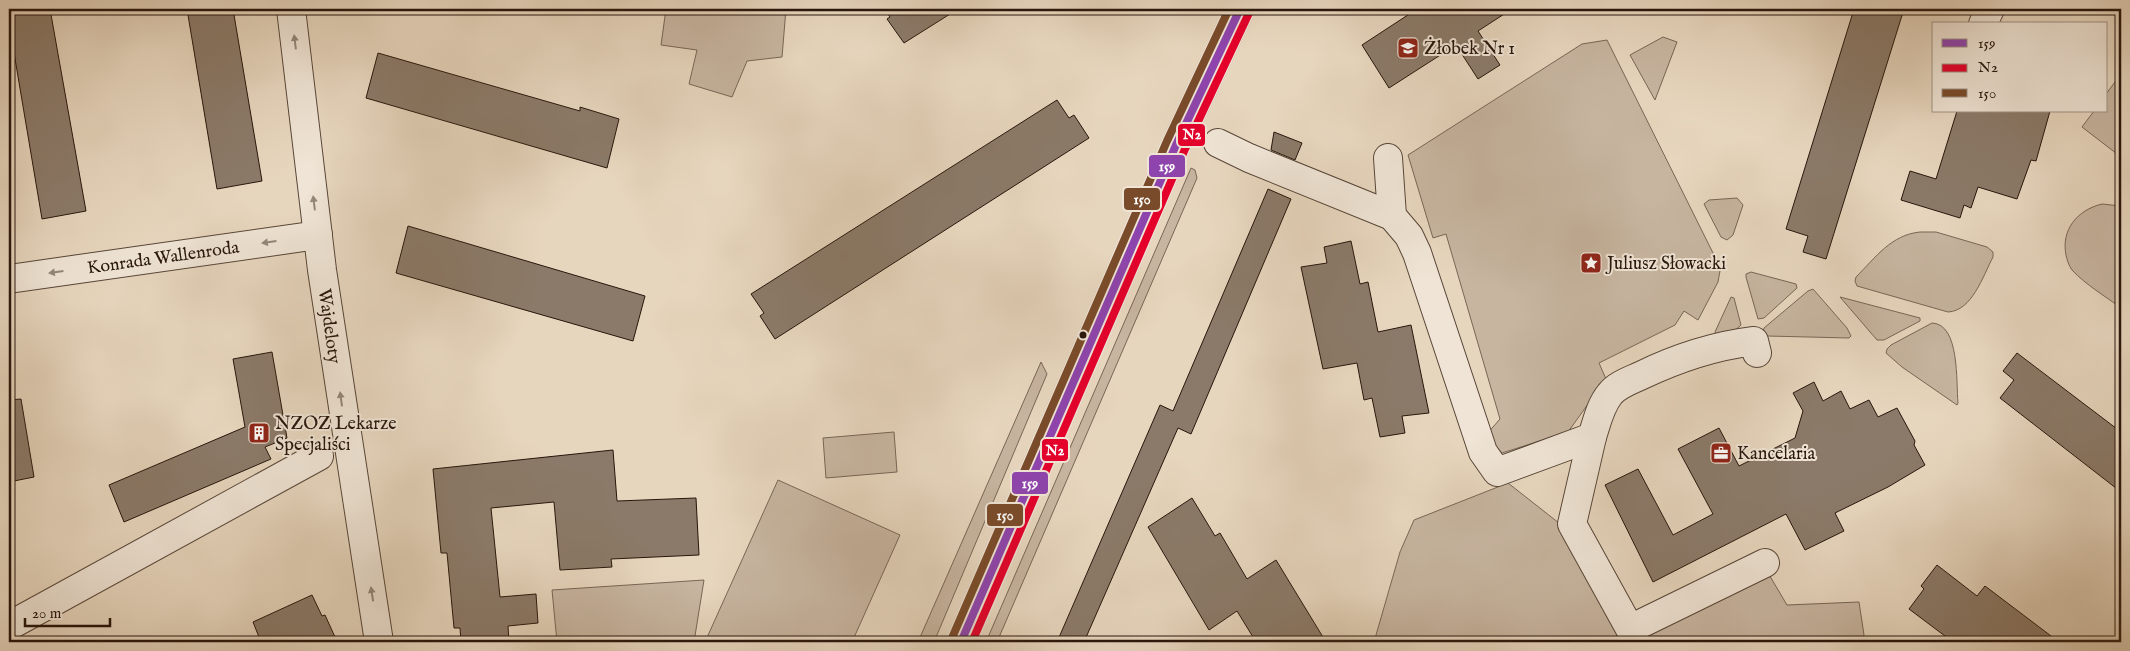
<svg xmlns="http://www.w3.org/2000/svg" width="2130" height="651" viewBox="0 0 2130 651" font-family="'IM FELL English',serif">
  <rect width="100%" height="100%" fill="#e7d6be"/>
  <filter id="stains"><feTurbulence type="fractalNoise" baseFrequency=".004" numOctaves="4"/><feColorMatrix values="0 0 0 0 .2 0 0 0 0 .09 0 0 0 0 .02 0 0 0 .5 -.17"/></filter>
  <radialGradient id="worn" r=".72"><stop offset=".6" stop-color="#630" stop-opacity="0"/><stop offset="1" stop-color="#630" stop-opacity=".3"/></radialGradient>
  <g fill="#c7b5a0" stroke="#786656">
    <path d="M666,9H786L782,57L747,61L732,97L689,84L697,50L661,45Z"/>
    <path d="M1663,37L1677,42L1655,100L1630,55Z"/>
    <path d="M1607,40L1714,255L1720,271L1718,282L1698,320L1684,311L1675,325L1599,363L1606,379L1568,432L1502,453L1486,435L1500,419L1446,234L1433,238L1408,155L1582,44Z"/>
    <path d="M2121,74V157L2082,127L2094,111H2106V94Z"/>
    <path d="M1191,168L1195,170L1197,178L997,642H986Z"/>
    <path d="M1737,198L1743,205L1733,235L1727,240L1721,237L1704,204L1709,200Z"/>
    <path d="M2102,204L2121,206V308C2105,296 2086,285 2072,270C2069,266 2067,260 2066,255C2061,230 2077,210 2102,204Z"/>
    <path d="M1920,232H1936L1987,247L1993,252V257C1983,276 1972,311 1948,312L1857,286L1855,281L1856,277C1876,257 1891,235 1920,232Z"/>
    <path d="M1751,272L1796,284L1797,288L1764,318L1758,319L1746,277V274Z"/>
    <path d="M1813,289L1847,328L1851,336L1849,338L1767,336L1763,334L1764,328L1808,291Z"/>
    <path d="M1731,297L1734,298L1741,325L1732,333L1716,335L1715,332Z"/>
    <path d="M1840,297L1920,318V321L1884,340H1877Z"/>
    <path d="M1932,323C1960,324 1956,382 1958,403L1957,405L1902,367L1886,353L1887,349L1891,345Z"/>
    <path d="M1041,362L1047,374L934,642H918Z"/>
    <path d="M894,432L897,472L826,478L823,438Z"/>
    <path d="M778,480L900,535L852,642H705Z"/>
    <path d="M1508,483L1564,527L1569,540L1623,641L1768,573L1787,605L1859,602L1864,635L1862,642H1374L1400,552L1414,520Z"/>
    <path d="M704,580L694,642H557L552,590Z"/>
  </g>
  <g fill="#8b7a69" stroke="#28160c">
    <path d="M9,9H50L86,211L42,219L9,23Z"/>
    <path d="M187,9H233L262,181L217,189Z"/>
    <path d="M885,9H958L904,43L887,19L890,17Z"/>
    <path d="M1417,9H1512L1478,31L1500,65L1478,79L1456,45L1389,88L1362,45Z"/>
    <path d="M1854,9H1904L1826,259L1803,252L1808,236L1786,229Z"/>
    <path d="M378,53L580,111V107L619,119L607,168L366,98Z"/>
    <path d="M1057,100L1069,118L1074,115L1089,138L775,339L760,316L764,313L751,294Z"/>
    <path d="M1957,111H2050L2036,161L2031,160L2017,199L1978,187L1971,208L1964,205L1960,218L1901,200L1910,171L1936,179Z"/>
    <path d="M1274,132L1302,143L1295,160L1271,150Z"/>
    <path d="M1268,189L1291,199L1191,434L1178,428L1084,642H1057L1160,405L1173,411Z"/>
    <path d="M408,226L645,296L633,341L396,273Z"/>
    <path d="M1351,241L1360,284L1368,282L1378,332L1411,325L1429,413L1402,416L1405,433L1380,437L1372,398L1364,400L1357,363L1323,369L1301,267L1327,263L1324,247Z"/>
    <path d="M272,352L287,438L265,447L271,459L124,522L109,485L245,427L233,359Z"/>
    <path d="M2017,353L2121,432V492L2000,398L2014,380L2003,371Z"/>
    <path d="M1814,382L1823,401L1841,391L1850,409L1869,400L1878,417L1897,408L1915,441L1914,445L1925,465L1888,487L1835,513L1844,531L1805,550L1786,514L1653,582L1605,485L1638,469L1673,535L1713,514L1678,449L1719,428L1739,466L1795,438L1803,411L1793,393Z"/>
    <path d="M21,399L34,477L9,482V400Z"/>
    <path d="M613,450L617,501L696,498L699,555L611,559L612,567L560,570L554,502L491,508L500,597L536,594L538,623L508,626L509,642H461L460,628H454L447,553H441L433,469Z"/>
    <path d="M1192,498L1215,536L1220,533L1247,579L1276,560L1326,642H1256L1237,611L1209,630L1148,527Z"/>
    <path d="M1937,565L1977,596L1985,586L2059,642H1953L1909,609L1924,589L1921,586Z"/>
    <path d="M312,595L322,616L325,615L335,637L323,642H261L253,622Z"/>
  </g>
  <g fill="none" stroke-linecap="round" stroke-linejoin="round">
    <g stroke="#584638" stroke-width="30">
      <g id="minor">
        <path d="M291,9L322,270L379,642"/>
        <path d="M1983,24L1990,9"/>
        <path d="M1218,143L1249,158L1392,216L1409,236L1417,253L1483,452L1497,472L1592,437C1597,422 1600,406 1610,394C1617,385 1629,381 1640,376C1677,358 1713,346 1754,341L1757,353"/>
        <path d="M1388,158L1392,216"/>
        <path d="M9,279L318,235"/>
        <path d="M1592,437L1572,524L1630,629L1765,563"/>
        <path d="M9,626L319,456"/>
        <path d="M961,642L1176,145L1240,9"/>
      </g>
    </g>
    <use href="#minor" stroke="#efe4d5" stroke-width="28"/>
    <g stroke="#efe4d5" stroke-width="11">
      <path id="bus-1" d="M961,642L1176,145L1240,9"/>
    </g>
    <g stroke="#efe4d5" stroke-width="11">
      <path id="bus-2" d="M972,642L1185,149L1249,13"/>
    </g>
    <g stroke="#efe4d5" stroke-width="11">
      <path id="bus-3" d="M952,638L1167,141L1229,9"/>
    </g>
    <use href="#bus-1" stroke="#8e44ad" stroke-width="8"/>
    <use href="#bus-2" stroke="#e4002b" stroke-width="8"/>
    <use href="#bus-3" stroke="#7a4b2a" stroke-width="8"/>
  </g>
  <defs><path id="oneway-solid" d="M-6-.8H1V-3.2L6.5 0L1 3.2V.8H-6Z" transform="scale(1.25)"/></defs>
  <g fill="#95877b">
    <use href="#oneway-solid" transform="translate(295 42) rotate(-97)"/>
    <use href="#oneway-solid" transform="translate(314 203) rotate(-97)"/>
    <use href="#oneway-solid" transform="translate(269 242) rotate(172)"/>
    <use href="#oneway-solid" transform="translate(56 272) rotate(172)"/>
    <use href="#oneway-solid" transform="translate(341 399) rotate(-98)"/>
    <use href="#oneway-solid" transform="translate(372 594) rotate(-99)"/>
  </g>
  <defs>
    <g id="school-square" transform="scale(1.125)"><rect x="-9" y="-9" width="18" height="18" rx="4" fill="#8f2418" stroke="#efe4d5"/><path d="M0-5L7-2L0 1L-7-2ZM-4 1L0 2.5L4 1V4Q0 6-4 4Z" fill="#fff"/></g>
    <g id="sight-square" transform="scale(1.125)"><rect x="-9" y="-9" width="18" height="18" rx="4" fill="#8f2418" stroke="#efe4d5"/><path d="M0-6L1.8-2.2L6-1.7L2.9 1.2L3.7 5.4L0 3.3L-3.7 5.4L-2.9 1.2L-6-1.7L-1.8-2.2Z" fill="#fff"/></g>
    <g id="building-square" transform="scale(1.125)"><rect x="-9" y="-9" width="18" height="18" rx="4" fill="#8f2418" stroke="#efe4d5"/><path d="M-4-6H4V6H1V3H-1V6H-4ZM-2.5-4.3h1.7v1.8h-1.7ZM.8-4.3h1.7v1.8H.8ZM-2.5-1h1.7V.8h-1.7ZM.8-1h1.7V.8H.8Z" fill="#fff"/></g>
    <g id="office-square" transform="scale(1.125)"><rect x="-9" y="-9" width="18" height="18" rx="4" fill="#8f2418" stroke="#efe4d5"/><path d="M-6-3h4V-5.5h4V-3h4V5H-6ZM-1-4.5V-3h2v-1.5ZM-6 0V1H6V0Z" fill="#fff"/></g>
  </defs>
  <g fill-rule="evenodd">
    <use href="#school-square" x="1408" y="48"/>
    <use href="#sight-square" x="1591" y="263"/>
    <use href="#building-square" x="259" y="433"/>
    <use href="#office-square" x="1721" y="453"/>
  </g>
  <circle fill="#28160c" stroke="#efe4d5" stroke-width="2" cx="1083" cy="335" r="4.5"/>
  <g text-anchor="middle" stroke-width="4" stroke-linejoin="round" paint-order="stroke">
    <g font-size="18" fill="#28160c" stroke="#efe4d5" text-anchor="start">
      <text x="1424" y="54">Żłobek Nr 1</text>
      <text x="1607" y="269">Juliusz Słowacki</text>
      <text x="275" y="429">NZOZ Lekarze<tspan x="275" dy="21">Specjaliści</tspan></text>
      <text x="1737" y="459">Kancelaria</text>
    </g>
    <g font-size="18" fill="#28160c" stroke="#efe4d5">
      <text transform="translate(163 257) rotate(-8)" y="6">Konrada Wallenroda</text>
      <text transform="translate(330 326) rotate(82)" y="6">Wajdeloty</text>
    </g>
  </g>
  <g stroke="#efe4d5" stroke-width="2">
    <rect x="1177" y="123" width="29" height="24" rx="5" fill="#e4002b"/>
    <rect x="1148" y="154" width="38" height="24" rx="5" fill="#8e44ad"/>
    <rect x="1123" y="187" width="38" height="24" rx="5" fill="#7a4b2a"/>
    <rect x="1041" y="438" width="28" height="24" rx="5" fill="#e4002b"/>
    <rect x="1011" y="471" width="38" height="24" rx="5" fill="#8e44ad"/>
    <rect x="986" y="503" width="38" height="24" rx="5" fill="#7a4b2a"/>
  </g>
  <g font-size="14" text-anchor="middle" font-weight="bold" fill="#fff">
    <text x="1192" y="139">N2</text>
    <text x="1167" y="171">159</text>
    <text x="1142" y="204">150</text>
    <text x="1055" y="455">N2</text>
    <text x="1030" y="488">159</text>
    <text x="1005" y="520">150</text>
  </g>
  <rect width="2130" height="651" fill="none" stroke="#e7d6be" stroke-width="30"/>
  <rect x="10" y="10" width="2110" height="631" fill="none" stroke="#28160c" stroke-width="2.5"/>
  <rect x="15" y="15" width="2100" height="621" fill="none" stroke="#28160c"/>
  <rect x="1932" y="22" width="175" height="90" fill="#efe4d5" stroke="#9f9285"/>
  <rect x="1942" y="39" width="25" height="8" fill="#8e44ad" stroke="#9f9285"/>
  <text x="1978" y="48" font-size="15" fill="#28160c">159</text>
  <rect x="1942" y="64" width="25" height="8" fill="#e4002b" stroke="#9f9285"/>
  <text x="1978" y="72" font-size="15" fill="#28160c">N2</text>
  <rect x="1942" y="89" width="25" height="8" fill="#7a4b2a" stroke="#9f9285"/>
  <text x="1978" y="98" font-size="15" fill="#28160c">150</text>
  <path d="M25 618v8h85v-8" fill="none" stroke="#28160c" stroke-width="2.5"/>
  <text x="32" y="618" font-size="15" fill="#28160c" stroke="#efe4d5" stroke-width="4" paint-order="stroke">20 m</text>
  <rect width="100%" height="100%" filter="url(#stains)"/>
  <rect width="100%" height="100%" fill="url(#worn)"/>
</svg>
